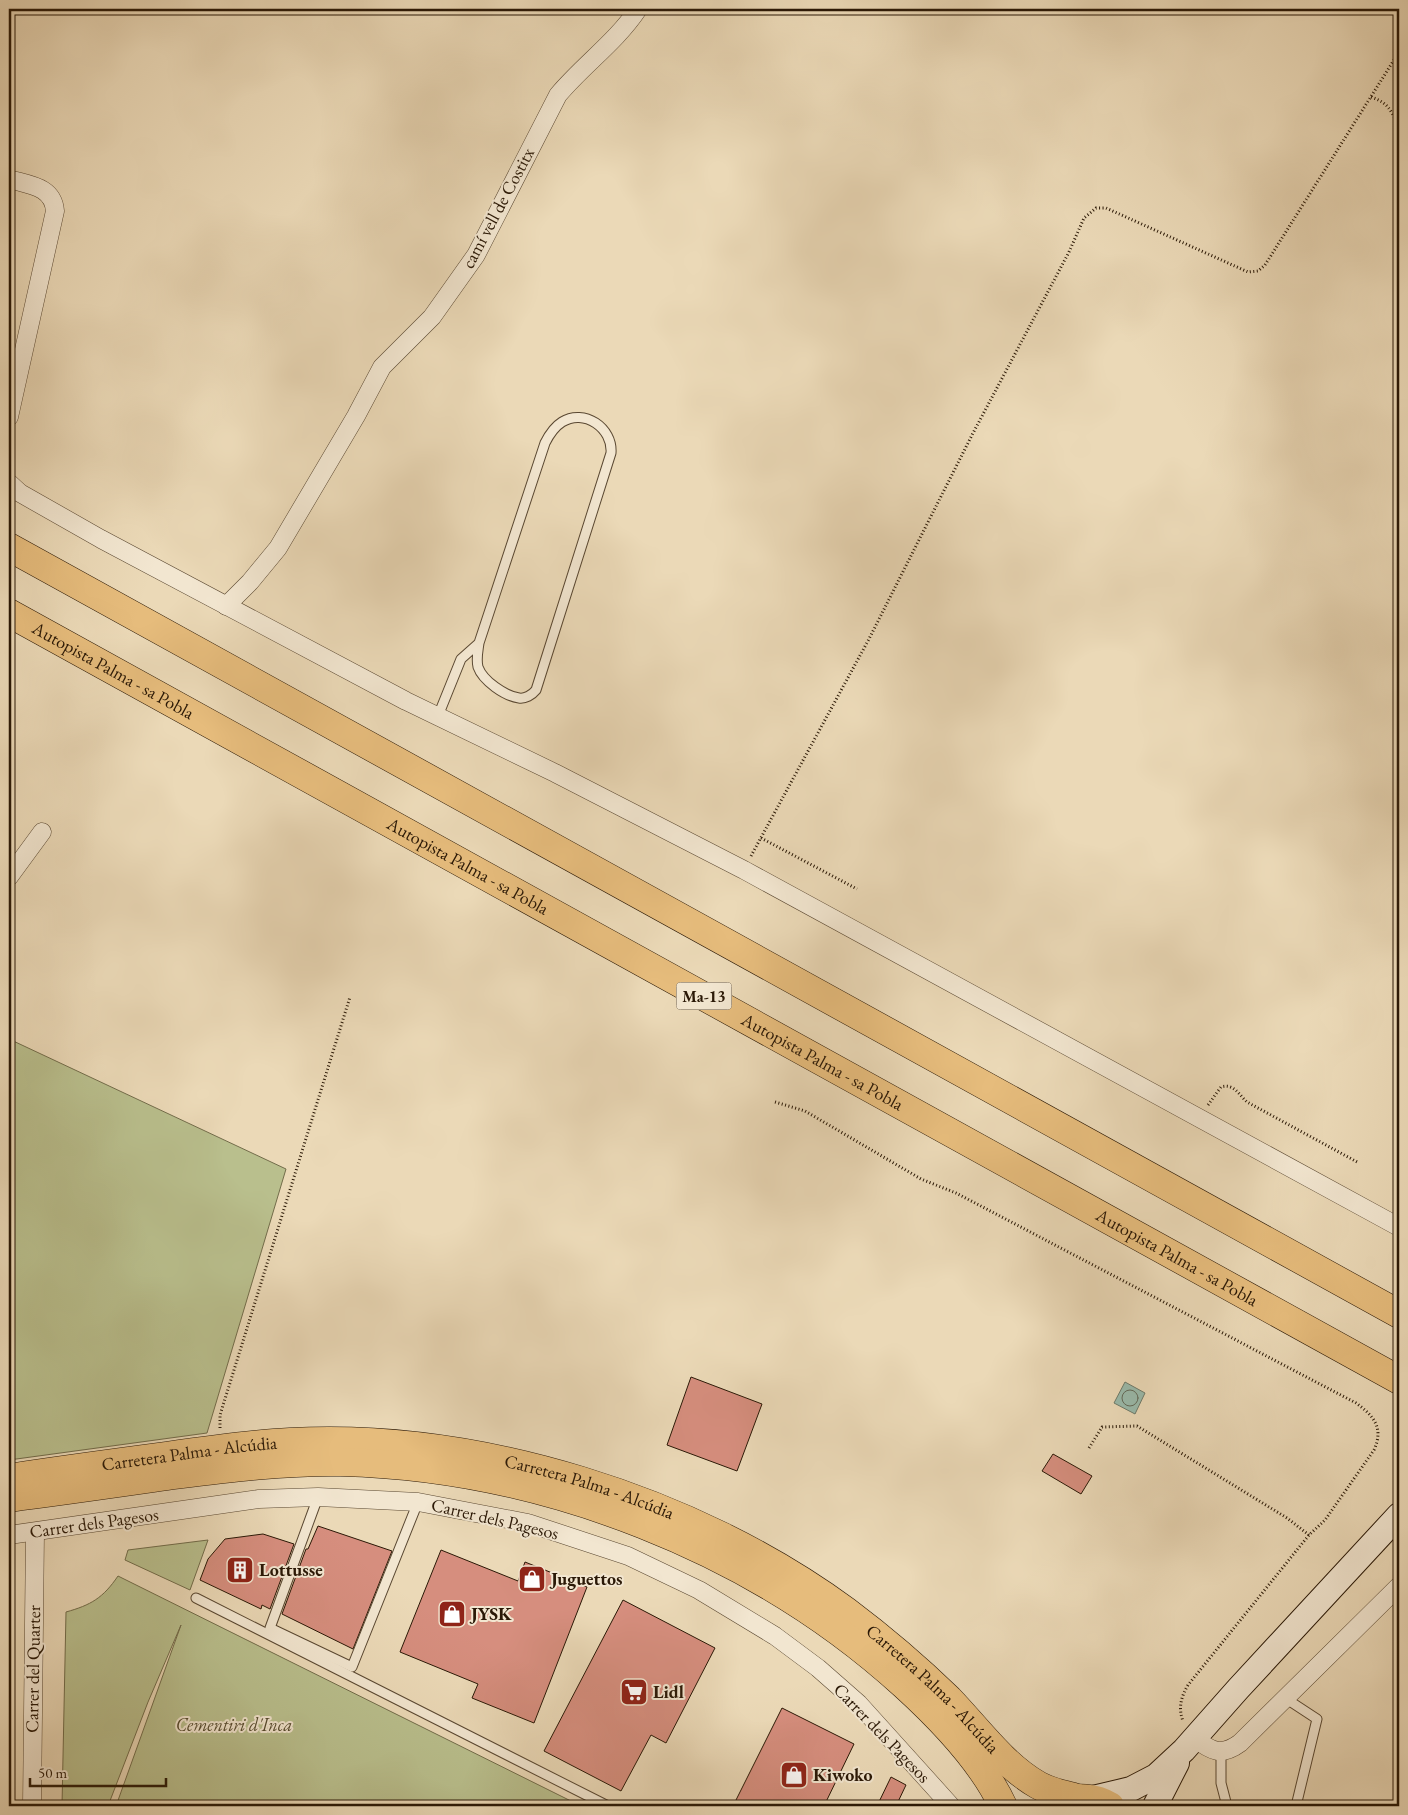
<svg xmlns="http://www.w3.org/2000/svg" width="1408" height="1815" viewBox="0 0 1408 1815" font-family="'EB Garamond',serif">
  <rect width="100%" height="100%" fill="#ebd9b7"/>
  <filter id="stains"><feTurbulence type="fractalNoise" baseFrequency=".004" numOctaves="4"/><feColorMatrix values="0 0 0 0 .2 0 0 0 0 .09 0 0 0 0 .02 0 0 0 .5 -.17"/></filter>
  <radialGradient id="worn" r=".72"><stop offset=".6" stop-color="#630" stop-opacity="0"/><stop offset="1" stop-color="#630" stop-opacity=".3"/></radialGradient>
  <g fill="#b9bf8d" stroke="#726c4a">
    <path d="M9,1039L286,1169L207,1433L9,1460Z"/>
    <path d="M208,1540L190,1590L125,1560L128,1550Z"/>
    <path d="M118,1576L581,1806H116L181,1625L148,1702L108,1806H62L66,1612C91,1605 103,1598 118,1576Z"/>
  </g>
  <path fill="#99baab" stroke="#6d7969" d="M1125,1382L1145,1393L1135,1414L1114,1403Z"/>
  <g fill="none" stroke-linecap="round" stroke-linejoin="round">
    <circle stroke="#626958" stroke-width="1" cx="1130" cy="1398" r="8"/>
  </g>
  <g fill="#d68e7e" stroke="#2a1806">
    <path d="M691,1377L762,1404L737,1471L667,1445Z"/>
    <path d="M1053,1454L1092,1476L1081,1494L1042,1471Z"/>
    <path d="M318,1526L392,1551L353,1649L282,1614L306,1549H308Z"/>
    <path d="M263,1534L294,1544L270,1609L262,1605L261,1609L200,1580L208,1559L225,1539Z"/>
    <path d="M441,1550L518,1581L525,1562L587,1587L534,1723L472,1698L478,1684L400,1652Z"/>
    <path d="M623,1600L715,1648L666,1743L651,1735L621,1791L544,1751Z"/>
    <path d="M782,1708L854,1744L824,1806H733Z"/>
    <path d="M891,1777L906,1785L896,1806H877Z"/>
  </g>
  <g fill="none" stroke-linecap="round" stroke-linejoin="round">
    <g stroke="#5a4832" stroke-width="11">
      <g id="lane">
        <path d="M438,716L461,659L479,643L545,443C549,435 554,427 562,422C584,408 613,428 611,453L536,690C532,695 525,699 519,698C505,696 483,681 478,667C476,659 478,651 479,643"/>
        <path d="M318,1497L270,1628L352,1667L418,1502"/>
        <path d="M196,1598L608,1806"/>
        <path d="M1285,1698L1317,1719L1296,1806"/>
        <path d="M1221,1751V1783L1227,1806"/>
      </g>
    </g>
    <g stroke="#5a4832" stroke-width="19">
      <g id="street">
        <path d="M9,179C29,185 53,186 55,211L9,417"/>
        <path d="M9,483L20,493L101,539L406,701L555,773L744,870L1399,1227"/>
        <path d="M226,606L250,582L278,548L356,416L382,367L432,317L476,255L558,95C583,65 616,42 638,9"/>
        <path d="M9,877L42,832"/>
        <path d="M9,1535L259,1499L318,1497L418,1502L528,1523L628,1556L699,1590L775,1636L818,1668L859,1704L951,1806"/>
        <path d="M1194,1738C1211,1751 1221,1757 1240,1743L1399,1586"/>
        <path d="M32,1806L35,1532"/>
      </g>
    </g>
    <g stroke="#2a1806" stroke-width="26">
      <g id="secondary">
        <path d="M1089,1799L1131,1789L1156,1776L1184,1750L1238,1689L1399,1515"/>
        <path d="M1155,1806L1177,1763"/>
      </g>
    </g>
    <g stroke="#2a1806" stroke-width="29">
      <g id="highway">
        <path d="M9,547L1399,1314"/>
        <path id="s1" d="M9,613L1399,1380"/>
        <path id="s2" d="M9,1478C61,1470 114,1463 167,1456C208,1450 249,1444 290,1442C478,1432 694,1499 846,1611C882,1638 916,1667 949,1699C977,1728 1003,1765 1038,1785C1050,1792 1064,1794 1077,1798"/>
        <path d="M9,1498C64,1491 119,1483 175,1475C230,1468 285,1461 341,1462C544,1467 755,1549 905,1686C940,1718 983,1763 1003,1806"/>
        <path d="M1059,1802C1075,1796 1096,1797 1110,1806"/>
      </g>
    </g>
    <g stroke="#2a1806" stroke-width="3" stroke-dasharray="1 2.5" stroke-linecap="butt">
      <path d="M1371,97C1389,103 1390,110 1399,126"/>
      <path d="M761,838L857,889"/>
      <path d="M751,856L869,639L972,435L1069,252L1084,218L1096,208H1106L1248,272L1258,271L1265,265L1399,52"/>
      <path d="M775,1102L805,1111L921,1179L956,1193L1356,1403C1374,1416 1384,1428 1374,1450L1325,1520L1309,1535L1188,1685C1181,1697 1178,1708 1183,1721"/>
      <path d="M1208,1105L1221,1087C1234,1083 1239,1095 1247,1102L1359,1163"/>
      <path d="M220,1428V1415L350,997"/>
      <path d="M1089,1448L1102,1427L1137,1426L1287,1518L1309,1535"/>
    </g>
    <use href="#lane" stroke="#f2e6d0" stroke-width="9"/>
    <use href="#street" stroke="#f2e6d0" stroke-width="18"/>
    <use href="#secondary" stroke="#f2e6d0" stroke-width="24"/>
    <use href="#highway" stroke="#e6bc7c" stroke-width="28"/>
  </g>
  <defs>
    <g id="building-square" transform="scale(1.4375)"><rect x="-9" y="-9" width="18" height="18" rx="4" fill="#8f2418" stroke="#f2e6d0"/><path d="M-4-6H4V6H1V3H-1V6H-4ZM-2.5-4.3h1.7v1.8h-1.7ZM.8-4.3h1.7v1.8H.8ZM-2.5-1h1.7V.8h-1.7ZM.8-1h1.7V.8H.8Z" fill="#fff"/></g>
    <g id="shop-square" transform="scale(1.4375)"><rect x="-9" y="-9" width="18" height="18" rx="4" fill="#8f2418" stroke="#f2e6d0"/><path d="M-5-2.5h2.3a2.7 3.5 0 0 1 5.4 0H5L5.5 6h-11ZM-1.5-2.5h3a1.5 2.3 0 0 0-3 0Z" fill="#fff"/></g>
    <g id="supermarket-square" transform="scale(1.4375)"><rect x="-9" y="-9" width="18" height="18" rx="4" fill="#8f2418" stroke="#f2e6d0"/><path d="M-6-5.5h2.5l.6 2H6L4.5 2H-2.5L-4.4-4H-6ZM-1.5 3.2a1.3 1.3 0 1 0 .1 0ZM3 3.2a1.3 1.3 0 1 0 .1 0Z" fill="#fff"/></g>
  </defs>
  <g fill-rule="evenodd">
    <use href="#building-square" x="240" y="1570"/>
    <use href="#shop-square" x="532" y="1579"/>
    <use href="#shop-square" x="452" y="1614"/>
    <use href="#supermarket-square" x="634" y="1692"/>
    <use href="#shop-square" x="794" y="1775"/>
  </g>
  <g text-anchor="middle" stroke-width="4" stroke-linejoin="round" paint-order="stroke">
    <rect fill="#f2e6d0" stroke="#665643" stroke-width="1" x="676.5" y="982.5" width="55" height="27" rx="4"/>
    <g font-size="16" font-weight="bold" fill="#2a1806">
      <text x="704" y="1002">Ma-13</text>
    </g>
    <g font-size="18" fill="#2a1806" stroke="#f2e6d0">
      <text transform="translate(498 208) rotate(-62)" y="6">camí vell de Costitx</text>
      <text dy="6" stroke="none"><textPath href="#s1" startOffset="119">Autopista Palma - sa Pobla</textPath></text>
      <text dy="6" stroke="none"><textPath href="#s1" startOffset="524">Autopista Palma - sa Pobla</textPath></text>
      <text dy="6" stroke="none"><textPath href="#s1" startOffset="929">Autopista Palma - sa Pobla</textPath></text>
      <text dy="6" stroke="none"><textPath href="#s1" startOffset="1334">Autopista Palma - sa Pobla</textPath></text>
      <text dy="6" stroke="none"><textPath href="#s2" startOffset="182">Carretera Palma - Alcúdia</textPath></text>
      <text dy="6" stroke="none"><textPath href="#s2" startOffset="588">Carretera Palma - Alcúdia</textPath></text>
      <text transform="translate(495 1519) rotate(13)" y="6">Carrer dels Pagesos</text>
      <text transform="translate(94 1523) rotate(-8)" y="6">Carrer dels Pagesos</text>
      <text transform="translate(33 1669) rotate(-89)" y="6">Carrer del Quarter</text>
      <text dy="6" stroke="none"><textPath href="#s2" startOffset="992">Carretera Palma - Alcúdia</textPath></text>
      <text transform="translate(882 1733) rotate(46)" y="6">Carrer dels Pagesos</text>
    </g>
    <g font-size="18" font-weight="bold" fill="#2a1806" stroke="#f2e6d0" text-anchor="start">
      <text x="259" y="1576">Lottusse</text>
      <text x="551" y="1585">Juguettos</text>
      <text x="471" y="1620">JYSK</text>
      <text x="653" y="1698">Lidl</text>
      <text x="813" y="1781">Kiwoko</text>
    </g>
    <g font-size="18" font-style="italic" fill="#554a2e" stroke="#f2e6d0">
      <text x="234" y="1731">Cementiri d'Inca</text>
    </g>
  </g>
  <rect width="1408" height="1815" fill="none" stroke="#ebd9b7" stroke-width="30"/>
  <rect x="10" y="10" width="1388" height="1795" fill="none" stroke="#2a1806" stroke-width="2.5"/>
  <rect x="15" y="15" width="1378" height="1785" fill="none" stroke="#2a1806"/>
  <path d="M30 1778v8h136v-8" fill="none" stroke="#2a1806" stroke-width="2.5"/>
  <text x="38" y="1778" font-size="15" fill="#2a1806" stroke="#f2e6d0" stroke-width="4" paint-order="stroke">50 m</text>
  <rect width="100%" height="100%" filter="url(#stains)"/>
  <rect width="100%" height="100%" fill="url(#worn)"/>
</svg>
